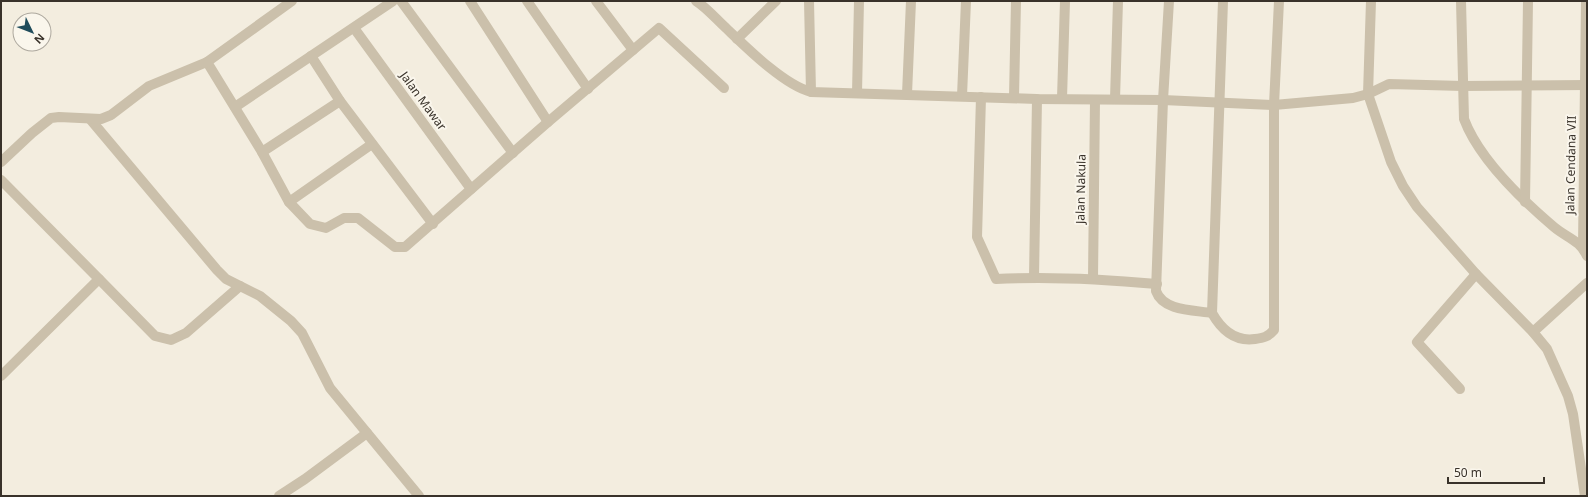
<svg xmlns="http://www.w3.org/2000/svg" width="1588" height="497" viewBox="0 0 1588 497" font-family="'Noto Sans',sans-serif">
  <rect width="100%" height="100%" fill="#f3eddf"/>
  <g fill="none" stroke-linecap="round" stroke-linejoin="round">
    <g stroke="#cbc0ab" stroke-width="10">
      <path d="M401,1L513,153"/>
      <path d="M470,1L548,122"/>
      <path d="M527,1L588,89"/>
      <path d="M596,1L633,50"/>
      <path d="M696,1C707,8 716,19 726,28C747,48 784,85 811,92L1037,99L1163,100L1274,105L1353,98L1368,94L1389,84L1463,86L1587,85"/>
      <path d="M809,1L811,92"/>
      <path d="M1169,1L1163,100L1156,291C1163,311 1193,310 1212,313"/>
      <path d="M1223,1L1212,313C1221,329 1234,342 1255,339C1263,338 1268,337 1274,330V105L1279,1"/>
      <path d="M1371,1L1368,94L1391,162L1403,186L1417,207L1476,274L1533,332L1547,349L1568,396L1573,414L1585,496"/>
      <path d="M1461,1L1464,119C1479,159 1521,199 1554,227C1567,238 1580,240 1587,256"/>
      <path d="M354,28L471,189"/>
      <path d="M737,39L776,1"/>
      <path d="M311,56L340,101L433,224"/>
      <path d="M207,62L262,152L289,202"/>
      <path d="M857,93L859,1"/>
      <path d="M907,94L911,1"/>
      <path d="M962,96L966,1"/>
      <path d="M981,97L977,237L996,279C1050,276 1103,279 1157,284"/>
      <path d="M1014,97L1016,1"/>
      <path d="M1062,98L1065,1"/>
      <path d="M1115,99L1118,1"/>
      <path d="M235,107L393,1"/>
      <path d="M90,119L217,270L226,279L260,296L291,321L302,333L330,388L367,433"/>
      <path d="M372,144L289,202L310,224L326,228L344,218H358L395,247H405L548,122L659,28L724,88"/>
      <path d="M262,152L340,101"/>
      <path d="M1,162L32,133L51,118L59,117L101,119L111,115L149,86L207,62L292,1"/>
      <path d="M1,180L99,279L1,376"/>
      <path d="M1525,202L1528,1"/>
      <path d="M1583,246L1586,1"/>
      <path d="M1034,277L1037,99"/>
      <path d="M1093,278L1095,100"/>
      <path d="M99,279L155,336L171,340L186,333L240,286"/>
      <path d="M1533,332L1587,283"/>
      <path d="M1460,389L1417,342L1476,274"/>
      <path d="M279,496L305,479L367,433L419,496"/>
    </g>
  </g>
  <g text-anchor="middle" stroke-width="4" stroke-linejoin="round" paint-order="stroke">
    <g font-size="12" fill="#39322a" stroke="#faf6ec">
      <text transform="translate(423 101) rotate(54)" y="4">Jalan Mawar</text>
      <text transform="translate(1571 165) rotate(-89)" y="4">Jalan Cendana VII</text>
      <text transform="translate(1081 189) rotate(-89)" y="4">Jalan Nakula</text>
    </g>
  </g>
  <rect width="1588" height="497" fill="none" stroke="#39322a" stroke-width="4"/>
  <g transform="translate(32 32) rotate(133)"><circle r="19" fill="#faf6ec" stroke="#ada89e"/>
  <path d="M0-3L7 15L0 10L-7 15Z" fill="#204c5b"/>
  <text y="-6" font-size="11" font-weight="bold" text-anchor="middle" fill="#39322a">N</text>
  </g>
  <path d="M1448 477v6h96v-6" fill="none" stroke="#39322a" stroke-width="2"/>
  <text x="1454" y="477" font-size="12" fill="#39322a" stroke="#faf6ec" stroke-width="3" paint-order="stroke">50 m</text>
</svg>
